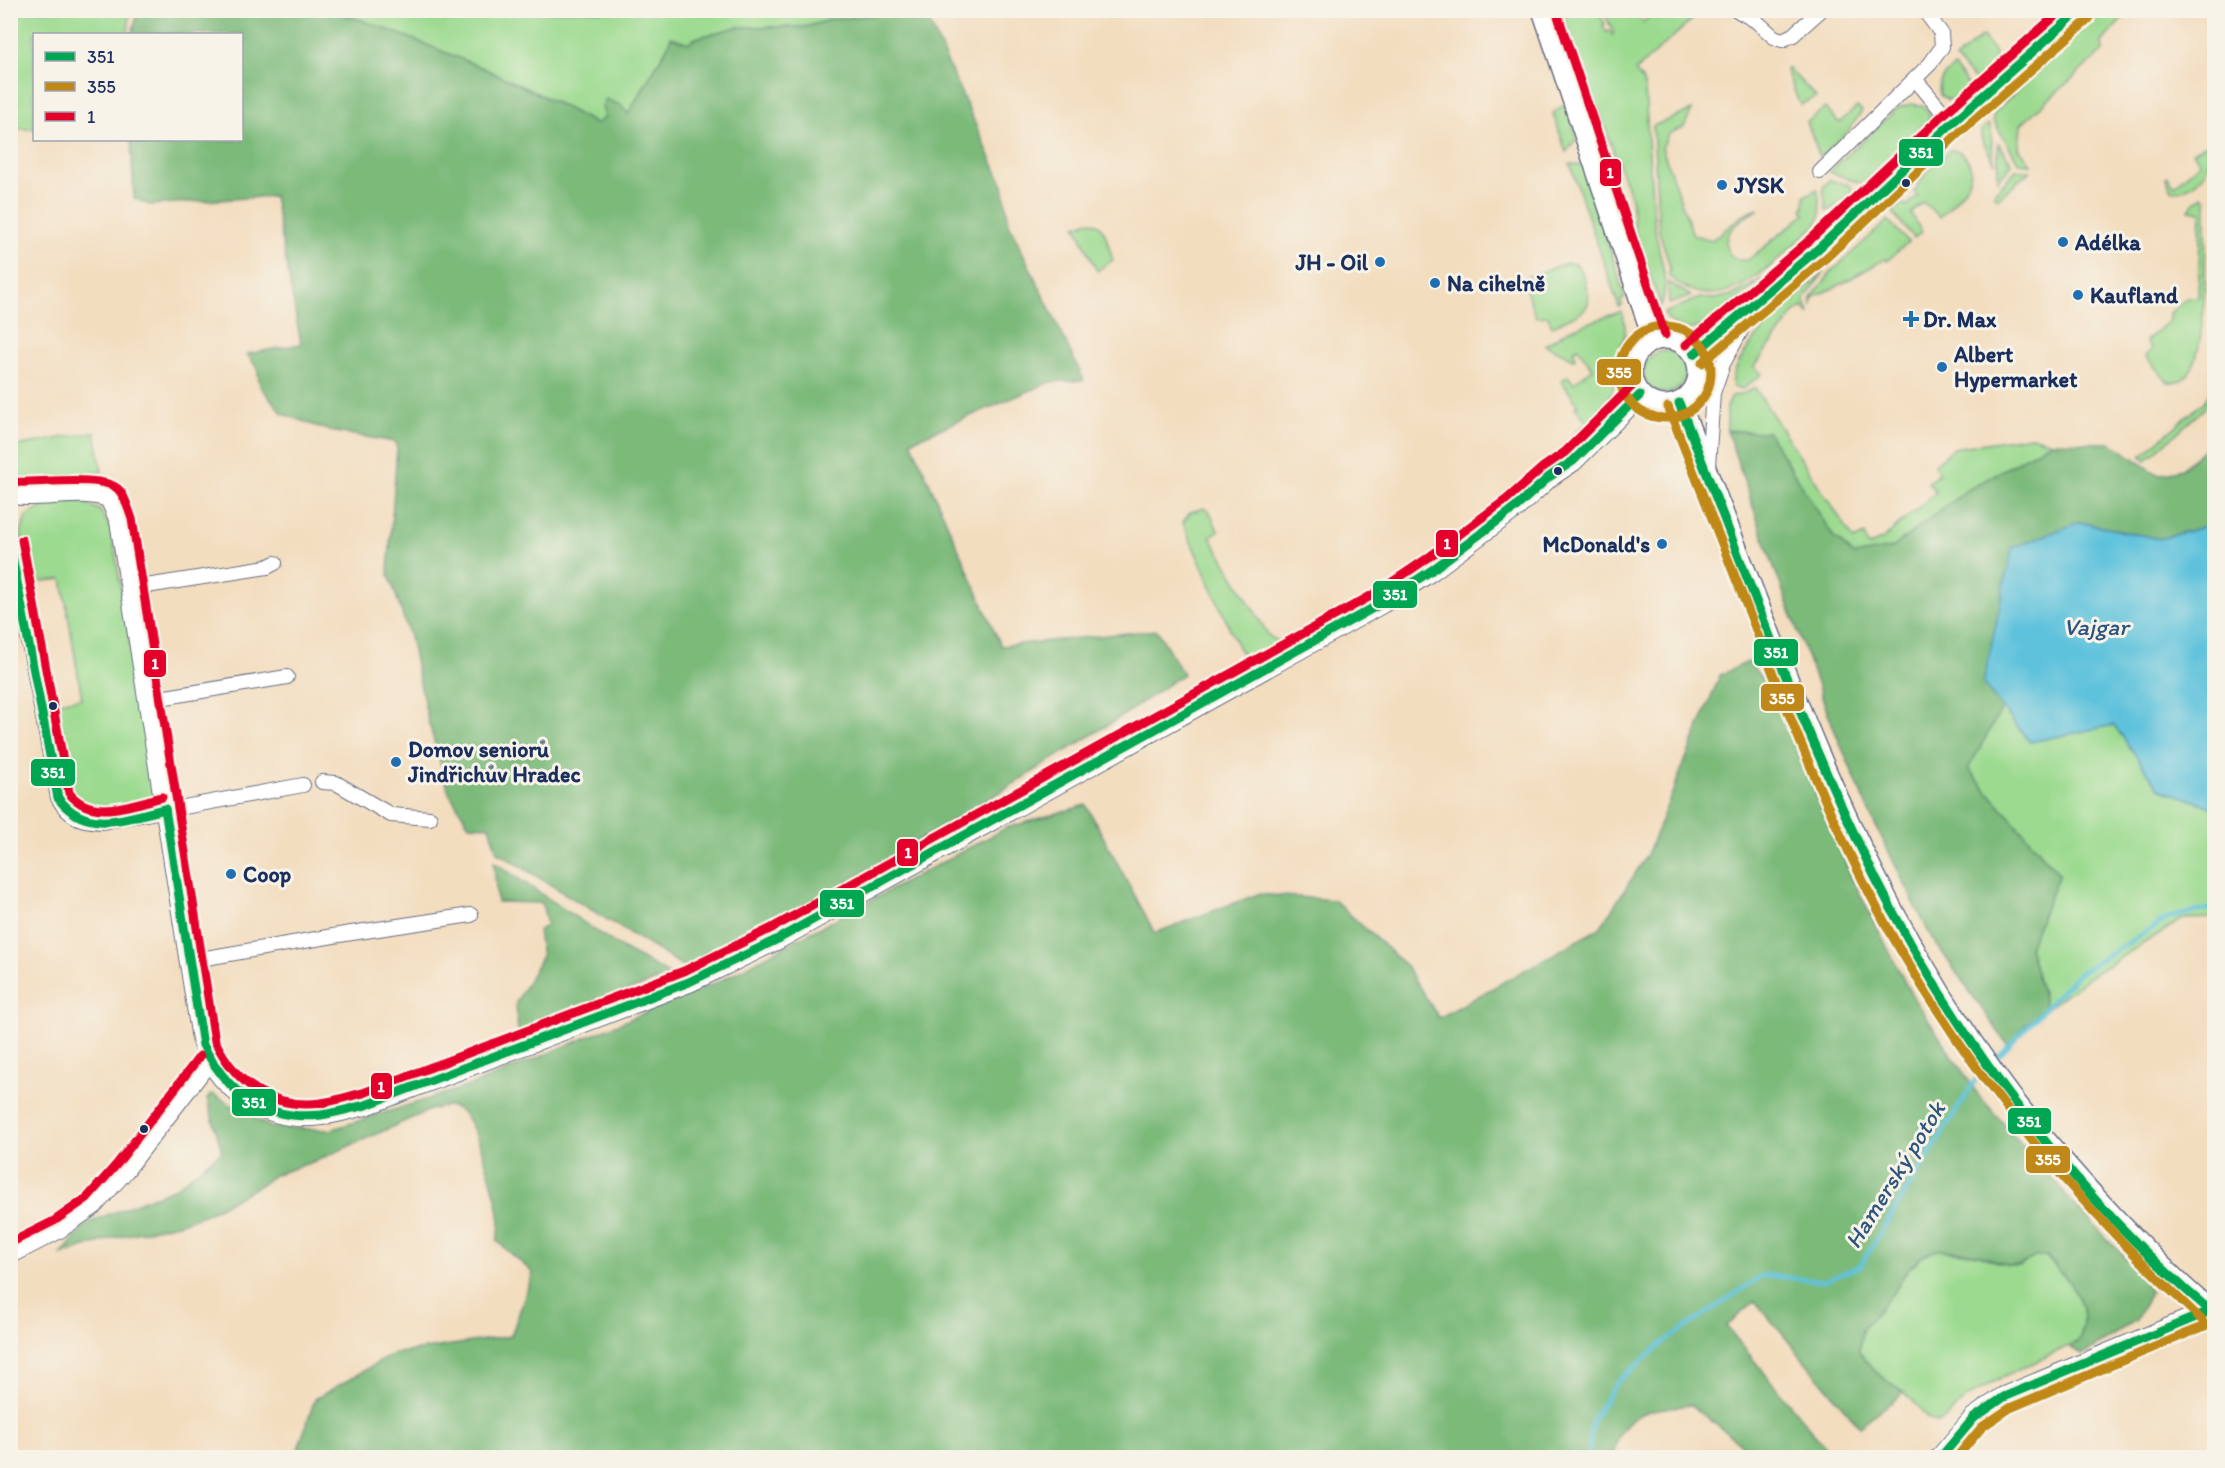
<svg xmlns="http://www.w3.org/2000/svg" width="2225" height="1468" viewBox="0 0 2225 1468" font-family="Itim,sans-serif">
  <rect width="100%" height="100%" fill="#f7f3e8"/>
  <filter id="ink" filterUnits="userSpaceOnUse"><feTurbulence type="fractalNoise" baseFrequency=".0167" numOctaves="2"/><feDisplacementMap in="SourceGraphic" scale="12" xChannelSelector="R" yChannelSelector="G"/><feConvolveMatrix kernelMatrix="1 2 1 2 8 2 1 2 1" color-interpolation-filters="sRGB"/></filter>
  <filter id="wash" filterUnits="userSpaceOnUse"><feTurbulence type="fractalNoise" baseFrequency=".008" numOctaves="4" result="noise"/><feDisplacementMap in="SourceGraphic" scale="24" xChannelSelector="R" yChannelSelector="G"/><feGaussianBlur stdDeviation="1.35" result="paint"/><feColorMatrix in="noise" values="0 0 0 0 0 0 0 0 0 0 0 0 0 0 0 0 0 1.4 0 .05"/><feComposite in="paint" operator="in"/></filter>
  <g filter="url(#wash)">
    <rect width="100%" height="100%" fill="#f3ddbf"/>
    <g fill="#9bda8f" stroke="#5b8476" stroke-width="1.5">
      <path d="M11,10L130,11L128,34H34V129H11Z"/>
      <path d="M335,11H897L867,16L833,19L805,27H737L696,38L688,43L671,37L667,48L627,115L622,106L596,124C513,78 425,43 335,11Z"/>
      <path d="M1561,11H1600L1599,13L1605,24L1603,25L1606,32L1610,31L1612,35L1614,33L1604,13L1607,11H1633L1643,22L1657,11H1693V19L1635,71L1643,81L1645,89C1648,135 1650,182 1655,228C1658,253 1671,281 1661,306L1635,234L1631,197Z"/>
      <path d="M2106,11L2124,12L2126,15L2102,42L2103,51L2021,124L2019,148L2031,164L2019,163L1993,120L1994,113L2082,29Z"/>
      <path d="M1982,36L1994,51L1997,62L1976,81L1955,59Z"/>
      <path d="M1954,67L1970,87L1962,97L1948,100L1940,95C1937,80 1943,75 1954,67Z"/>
      <path d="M1788,68L1816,97L1800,105L1786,70Z"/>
      <path d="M1565,104L1577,138L1566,152L1553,113Z"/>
      <path d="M1911,104L1923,106L1930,114L1929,119L1863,182L1860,183L1829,172L1898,108Z"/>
      <path d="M1857,107L1862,111L1847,133L1820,157L1807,122L1825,108L1839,123Z"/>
      <path d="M1692,110L1684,127L1668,134L1662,148L1693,235L1712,240L1742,216L1757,208L1758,210C1743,217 1716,235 1730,254C1735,260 1740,261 1748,260L1805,214L1802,209L1804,207L1805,196L1817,189L1818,191L1821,214L1816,225C1777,259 1722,326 1669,276L1670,267L1659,230L1653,126Z"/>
      <path d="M1987,125H1990L1994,163L1981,137V130Z"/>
      <path d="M1998,143L2012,164L1998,180Z"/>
      <path d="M2207,144C2208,151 2209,158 2208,164C2206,177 2186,194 2172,190L2165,178L2167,176L2172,183L2175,185L2200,163L2193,152Z"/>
      <path d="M1951,150C1959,150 1963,153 1967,159C1981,179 1952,204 1940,217L1923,202L1911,214L1922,232L1914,238L1893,213L1903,203L1906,206L1918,196L1914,192L1928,170Z"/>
      <path d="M1570,164L1585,165L1625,298L1621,300L1622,305L1619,307Z"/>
      <path d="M2016,170L2030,171L1998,198L1993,194Z"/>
      <path d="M1829,180L1850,185L1853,192L1828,211L1826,210L1823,188Z"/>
      <path d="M2202,196L2206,201C2205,237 2208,343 2191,370C2186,379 2178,383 2168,382L2145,356L2152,349L2146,341L2170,320V313L2187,298L2198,297L2201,212L2189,210L2193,203Z"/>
      <path d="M1888,220L1908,242L1887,261L1885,259L1836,287L1815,296L1812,300V307L1811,298L1834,269Z"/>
      <path d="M1089,221C1108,224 1107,246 1113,260L1097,271L1076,226Z"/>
      <path d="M1566,263L1576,264C1582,269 1584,277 1586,286C1597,316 1572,313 1552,327L1548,316L1536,317L1522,279Z"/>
      <path d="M1824,272L1806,297L1805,301L1810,315L1803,307L1795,312L1754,367L1762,374L1743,389L1733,387C1727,354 1801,293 1824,272Z"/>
      <path d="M1763,279L1707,324C1690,333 1674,331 1664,313L1700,298L1714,299L1733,295Z"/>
      <path d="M1668,282L1691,296L1669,304Z"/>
      <path d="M1622,311C1628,333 1624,336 1618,356C1616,363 1617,371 1616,379C1611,400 1593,422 1577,436L1574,437L1577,430L1587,423L1575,407L1578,405L1561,380L1568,376L1573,383L1593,369L1578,348L1573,351L1576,357L1574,359L1545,345L1569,330Z"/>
      <circle cx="1665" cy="372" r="21"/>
      <path d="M2214,380V400L2146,460L2141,456L2204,402L2209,394Z"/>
      <path d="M1755,388L1854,540L1864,535L1868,546L1883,539L1936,492L1928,483L1939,473L1934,465L1954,448L2031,436L2052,442L1966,491L1892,548L1854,556L1833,536L1768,433L1727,430V407L1732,396L1742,394Z"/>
      <path d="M95,432L102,472L32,485L11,482V447Z"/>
      <path d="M79,501L100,510L112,532L154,794L152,800L148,802L90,808L73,804L65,793L52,703L82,698L62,579L30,583L21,534L26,516L44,506Z"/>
      <path d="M1204,508L1210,512L1218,531L1210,537L1269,636L1279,642V644L1256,656L1243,654L1238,647L1184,526L1183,522L1191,512Z"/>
      <path d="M2002,708L2030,742L2114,725L2159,788L2214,808V918L2183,919L2089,977L2046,1009L2029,947L2059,874L1968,769Z"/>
      <path d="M1937,1250L1979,1255L1999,1263L2019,1265L2037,1256H2045C2069,1280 2093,1305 2079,1341L1991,1383L1964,1400L1945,1419L1937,1423L1927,1418L1918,1406L1904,1393L1872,1369L1859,1351L1862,1330L1896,1289L1907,1270L1923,1256Z"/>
    </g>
    <g fill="#7cba7a" stroke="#4c746c" stroke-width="1.5">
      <path d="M138,11H335L400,34L481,67L557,103L596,124L605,117L602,107L606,99L622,106L628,114L667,48L671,37L688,43L696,38L737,27H805L833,19L867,16L897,11H924L1003,185L1009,224L1084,380L1050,382L911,441L1001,646L1157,630L1183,674L1122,716L1002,791L840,887L686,968L497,852L489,826L469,825L449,793L428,720L410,637L388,572L397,448L395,442L330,431L283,414L260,386L257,368L247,354L301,344L274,196L149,205L134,198L131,140H242V34H132Z"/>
      <path d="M1727,431L1768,432L1833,536L1854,555L1892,548L1966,491L2052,442L2111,443L2159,475L2182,469L2214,440V524L2159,539L2079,522L1983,683L2002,708L1968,769L2059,874L2029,947L2046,1009L2026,1024L2009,1047L1930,935L1868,810L1832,724L1771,559Z"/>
      <path d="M1748,662L1774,692L1819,803L1854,882L1912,996L1977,1093L2071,1201L2138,1271L2151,1291L2136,1320L2082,1355L2069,1346L2079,1341C2093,1305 2069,1280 2046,1256H2037L2019,1265H2008L1979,1255L1964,1252L1937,1250L1923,1255L1907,1270L1896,1289L1862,1330L1859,1351L1872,1369L1904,1393L1859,1426L1755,1301L1726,1326L1833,1457H1758L1691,1405C1651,1409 1620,1410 1613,1458H295L315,1399L393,1354L511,1336L533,1273L497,1241C498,1235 500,1229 500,1223C498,1200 478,1123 460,1111C450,1103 441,1107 430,1110L318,1160L274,1175L262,1184L206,1214L178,1224L113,1238L61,1255L87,1223L175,1188L222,1151L207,1099L212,1094L270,1127L330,1130L475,1084L718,982L1006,828L1086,805L1155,933L1258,894L1334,900L1405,965L1439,1018L1600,928L1647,855L1720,675Z"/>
      <path d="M494,862L623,949L671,975L518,1032L516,1003L542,956L538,931L547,925L542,903L497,902Z"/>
    </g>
    <path fill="#5ec2dc" stroke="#3c789d" stroke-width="1.5" d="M2079,522L2159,539L2214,524V808L2159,788L2114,725L2030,742L1983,684L2012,548Z"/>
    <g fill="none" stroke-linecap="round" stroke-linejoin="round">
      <g stroke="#5ec2dc" stroke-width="4.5">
        <path d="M1993,1062L2078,974L2170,917L2214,908"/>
        <path d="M1589,1458L1592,1421L1616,1383L1664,1342L1763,1275L1825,1281L1860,1266L1976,1079L1985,1070"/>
      </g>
    </g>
  </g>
  <g filter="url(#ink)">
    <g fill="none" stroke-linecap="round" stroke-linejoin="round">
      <g stroke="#676c80" stroke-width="16">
        <g id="street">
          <path d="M1737,10L1756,21L1774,37L1782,40L1793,35L1821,10"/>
          <path d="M1915,79L1952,123"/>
          <path d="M1820,172L1930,64L1942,47L1941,33L1924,10"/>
          <path d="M1694,354L1819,248L1952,123L2081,10"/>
          <path d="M1708,466L1713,393L1723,364L1751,312"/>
          <path d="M10,542L58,798C69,818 82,821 103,822L303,785"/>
          <path d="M140,587L267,567L275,563"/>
          <path d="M148,700L287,677"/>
          <path d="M322,782L336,783L391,815L430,818"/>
          <path d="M189,961L345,934L471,915"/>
          <path d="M10,1257L60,1231L95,1207L126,1172L210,1063"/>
        </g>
      </g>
      <g stroke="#676c80" stroke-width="22">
        <g id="secondary">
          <path d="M10,494C41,499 83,486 110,498L120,521L203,1045C223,1093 268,1122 321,1115C336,1113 351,1108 366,1105L689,982L778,939L1382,603L1432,570L1515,508L1549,477L1573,461L1640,395"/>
          <path d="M1940,1458L1974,1418L2004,1397L2210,1311"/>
        </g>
      </g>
      <g stroke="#676c80" stroke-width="24">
        <g id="primary">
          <path d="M1543,10L1654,339"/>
          <circle cx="1665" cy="372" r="34"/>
          <path d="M1679,403C1743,560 1798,723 1874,875C1936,1000 2017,1117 2114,1218C2146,1251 2178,1285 2214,1314"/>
        </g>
      </g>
      <use href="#street" stroke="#fff" stroke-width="14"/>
      <use href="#secondary" stroke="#fff" stroke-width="20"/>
      <use href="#primary" stroke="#fff" stroke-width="21"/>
      <g stroke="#f7f3e8" stroke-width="14">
        <g id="bus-1">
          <path d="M1694,354L1819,248L1952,123L2080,10"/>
          <path d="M1679,403C1742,561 1798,722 1874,875C1955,1038 2074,1197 2214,1314"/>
          <path d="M10,545L58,798C87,836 125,818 165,809"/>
          <path d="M165,809L203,1045C227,1093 265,1121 321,1115C336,1113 351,1108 366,1105L689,982L778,939L1382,603L1432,570L1515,508L1549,477L1573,461L1640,395"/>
          <path d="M1940,1458L1974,1418L2004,1397L2210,1311"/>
        </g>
      </g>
      <g stroke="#f7f3e8" stroke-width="14">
        <g id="bus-2">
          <circle cx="1665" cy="372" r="46"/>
          <path d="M1702,363L1827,257L1960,132L2089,19"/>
          <path d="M1668,407C1695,476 1722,544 1749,612C1793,726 1837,840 1898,946C1982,1091 2079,1206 2202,1320"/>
          <path d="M1956,1458L1982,1427L2010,1408L2214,1322"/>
        </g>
      </g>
      <g stroke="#f7f3e8" stroke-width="14">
        <g id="bus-3">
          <path d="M1556,10L1665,335"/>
          <path d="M1686,345L1811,239L1944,114L2062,10"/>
          <path d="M11,482C35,484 102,474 118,489C125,495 129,511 132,519L215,1041C236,1084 271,1109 321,1103C335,1101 349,1096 363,1093L684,971L772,928L1376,593L1425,560L1507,499L1542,468L1565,452L1632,386"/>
          <path d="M22,540L69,793C92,822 132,804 162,797"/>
          <path d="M10,1243L54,1221L87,1198L117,1164L200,1056"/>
        </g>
      </g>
      <use href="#bus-1" stroke="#00a651" stroke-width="9"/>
      <use href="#bus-2" stroke="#c08818" stroke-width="9"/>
      <use href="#bus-3" stroke="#e4002b" stroke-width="9"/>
    </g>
  </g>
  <g fill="#1b2f5e" stroke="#f7f3e8" stroke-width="2">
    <circle cx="1906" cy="183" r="5"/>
    <circle cx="1558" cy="471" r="5"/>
    <circle cx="53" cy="706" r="5"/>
    <circle cx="144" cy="1129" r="5"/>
  </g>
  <g fill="#1f6fb2" stroke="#f7f3e8" stroke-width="2">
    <circle cx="1722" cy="185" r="6"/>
    <circle cx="2063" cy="242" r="6"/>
    <circle cx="1380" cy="262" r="6"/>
    <circle cx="1435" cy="283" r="6"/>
    <circle cx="2078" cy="295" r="6"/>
    <path d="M1908 310h6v6h6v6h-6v6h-6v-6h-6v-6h6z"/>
    <circle cx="1942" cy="367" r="6"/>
    <circle cx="1662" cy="544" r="6"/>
    <circle cx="396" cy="762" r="6"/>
    <circle cx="231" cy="874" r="6"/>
  </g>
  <g text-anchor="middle" stroke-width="6" stroke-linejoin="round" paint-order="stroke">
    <g font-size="22" font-weight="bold" fill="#1b2f5e" stroke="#f7f3e8" text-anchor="start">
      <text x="1734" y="193">JYSK</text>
      <text x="2075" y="250">Adélka</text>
      <text x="1368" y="270" text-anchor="end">JH - Oil</text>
      <text x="1447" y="291">Na cihelně</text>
      <text x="2090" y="303">Kaufland</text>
      <text x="1923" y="327">Dr. Max</text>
      <text x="1954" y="362">Albert<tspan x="1954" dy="25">Hypermarket</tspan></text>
      <text x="1650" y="552" text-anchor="end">McDonald's</text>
      <text x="408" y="757">Domov seniorů<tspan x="408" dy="25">Jindřichův Hradec</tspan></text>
      <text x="243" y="882">Coop</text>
    </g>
    <g font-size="24" font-style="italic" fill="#2c547e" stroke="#f7f3e8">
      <text x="2096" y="635">Vajgar</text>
      <text transform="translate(1895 1175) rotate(-58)" y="8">Hamerský potok</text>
    </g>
  </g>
  <g stroke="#f7f3e8" stroke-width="2">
    <rect x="1898" y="138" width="46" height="29" rx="6" fill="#00a651"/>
    <rect x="1599" y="158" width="23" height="29" rx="6" fill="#e4002b"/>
    <rect x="1596" y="358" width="46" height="28" rx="6" fill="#c08818"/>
    <rect x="1435" y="529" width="24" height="29" rx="6" fill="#e4002b"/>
    <rect x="1372" y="580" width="46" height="29" rx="6" fill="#00a651"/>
    <rect x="1753" y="638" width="46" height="29" rx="6" fill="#00a651"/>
    <rect x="143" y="649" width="24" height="29" rx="6" fill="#e4002b"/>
    <rect x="1760" y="683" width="45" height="29" rx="6" fill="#c08818"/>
    <rect x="30" y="758" width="46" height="29" rx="6" fill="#00a651"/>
    <rect x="896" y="838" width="23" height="29" rx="6" fill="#e4002b"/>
    <rect x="819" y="889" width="46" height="29" rx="6" fill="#00a651"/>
    <rect x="370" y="1072" width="23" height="28" rx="6" fill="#e4002b"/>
    <rect x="231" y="1088" width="46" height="29" rx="6" fill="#00a651"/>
    <rect x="2007" y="1107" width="45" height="28" rx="6" fill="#00a651"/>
    <rect x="2025" y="1145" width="46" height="29" rx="6" fill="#c08818"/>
  </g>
  <g font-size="16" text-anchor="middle" font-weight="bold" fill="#fff">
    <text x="1921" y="158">351</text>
    <text x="1610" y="178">1</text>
    <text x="1619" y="378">355</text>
    <text x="1447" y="549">1</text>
    <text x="1395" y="600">351</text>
    <text x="1776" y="658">351</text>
    <text x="155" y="669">1</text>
    <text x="1782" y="704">355</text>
    <text x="53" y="778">351</text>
    <text x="908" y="858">1</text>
    <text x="842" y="909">351</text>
    <text x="381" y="1092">1</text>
    <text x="254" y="1108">351</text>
    <text x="2029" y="1127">351</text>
    <text x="2048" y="1165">355</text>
  </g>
  <rect width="2225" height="1468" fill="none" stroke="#f7f3e8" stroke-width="36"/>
  <rect x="33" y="33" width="210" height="108" fill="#f7f3e8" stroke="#9fa5b1" stroke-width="1.5"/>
  <rect x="45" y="52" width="30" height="9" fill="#00a651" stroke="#9fa5b1" stroke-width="1.5"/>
  <text x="87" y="63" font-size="18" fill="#1b2f5e">351</text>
  <rect x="45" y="82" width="30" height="9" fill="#c08818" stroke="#9fa5b1" stroke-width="1.5"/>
  <text x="87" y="93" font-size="18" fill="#1b2f5e">355</text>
  <rect x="45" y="112" width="30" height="9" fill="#e4002b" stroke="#9fa5b1" stroke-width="1.5"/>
  <text x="87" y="123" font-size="18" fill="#1b2f5e">1</text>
</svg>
